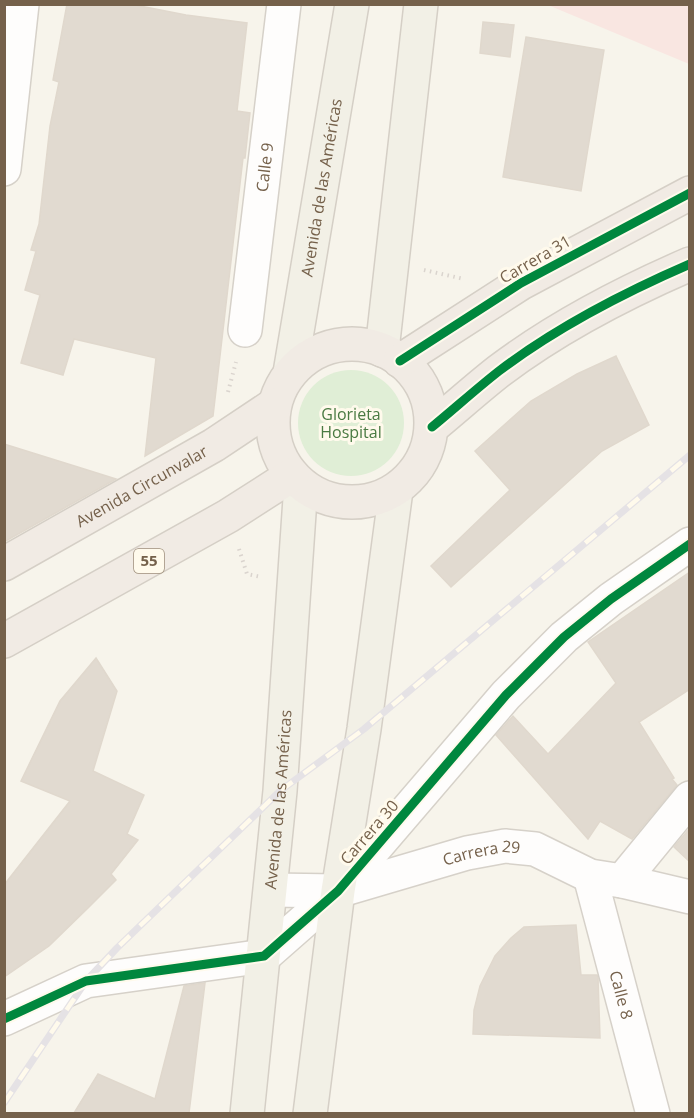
<svg xmlns="http://www.w3.org/2000/svg" width="694" height="1118" viewBox="0 0 694 1118" font-family="'Open Sans',sans-serif">
  <rect width="100%" height="100%" fill="#f7f4eb"/>
  <path fill="#f9e6e1" d="M548,5H689V64Z"/>
  <circle fill="#e0eed6" cx="351" cy="423" r="53"/>
  <g fill="#e1dad0" stroke="#e0d8cd" stroke-width="1.5">
    <path d="M67,4H130L186,15L247,23L237,111L250,113L245,158H243L213,416L145,456L156,358L74,339L63,375L21,363L40,295L25,290L36,251L31,250L39,224L50,126L59,82L53,80Z"/>
    <path d="M483,22L514,25L510,57L480,53Z"/>
    <path d="M526,37L604,50L581,191L503,177Z"/>
    <path d="M616,356L649,425L602,451L451,587L431,566L510,490L475,451L531,401L577,374Z"/>
    <path d="M4,444L81,468L116,479L4,542Z"/>
    <path d="M690,572V689L639,722L674,778L672,779L677,785L632,839L600,821L588,839L496,735L513,716L548,754L616,683L588,642Z"/>
    <path d="M96,658L117,691L93,771L144,795L127,834L138,840L111,874L116,880L88,908L49,946L4,977V885L70,801L21,781L60,701Z"/>
    <path d="M690,828V862L674,847Z"/>
    <path d="M576,925L581,975H597L598,978L600,1038L473,1034L474,1010L480,986L495,956L511,938L524,927Z"/>
    <path d="M205,983L189,1113H74L98,1074L155,1099L184,986Z"/>
  </g>
  <g fill="none" stroke-linecap="round" stroke-linejoin="round">
    <g stroke="#d6d1c9" stroke-width="36">
      <g id="minor">
        <path d="M4,169L22,4"/>
        <path id="s1" d="M245,330L284,4"/>
        <path id="s2" d="M590,876L653,1114"/>
        <path d="M622,881L690,798"/>
        <path id="s3" d="M271,890L338,891L467,853L505,846L535,849L590,876L622,881L690,897"/>
        <path d="M4,1019L86,981L264,956L338,891L506,695L564,637L611,599L690,544"/>
      </g>
    </g>
    <g stroke="#d5cfc6" stroke-width="36">
      <g id="major">
        <path d="M382,350L421,4"/>
        <path id="s4" d="M290,373L352,4"/>
        <path id="s5" d="M247,1114L280,791L301,484"/>
        <path d="M310,1114L338,891L364,729L396,490"/>
      </g>
    </g>
    <g stroke="#d5cfc6" stroke-width="36">
      <g id="highway">
        <circle cx="352" cy="423" r="79"/>
        <path d="M400,361L521,283L690,193"/>
        <path d="M432,427C454,409 476,389 499,371C557,327 623,293 690,264"/>
        <path id="s6" d="M4,564L214,445L274,405"/>
        <path d="M4,641L228,516L292,475"/>
      </g>
    </g>
    <g stroke="#dad4ce" stroke-width="4" stroke-dasharray="1.5 4.5" stroke-linecap="butt">
      <path d="M424,270L464,279"/>
      <path d="M228,392L236,362"/>
      <path d="M239,549L247,574L261,577"/>
    </g>
    <use href="#minor" stroke="#fefdfc" stroke-width="33"/>
    <use href="#major" stroke="#f2f0e6" stroke-width="33"/>
    <use href="#highway" stroke="#f1ebe4" stroke-width="33"/>
    <g stroke="#e5e2e5" stroke-width="7">
      <path id="rail" d="M4,1103L86,981L117,948L280,791L364,729L690,455"/>
    </g>
    <use href="#rail" stroke="#fffaec" stroke-width="4.5" stroke-dasharray="14" stroke-linecap="butt"/>
    <g stroke="#fffaec" stroke-width="13">
      <g id="cycleway">
        <path d="M400,361L521,283L690,193"/>
        <path d="M432,427C454,409 476,389 499,371C557,327 623,293 690,264"/>
        <path d="M4,1019L86,981L264,956L338,891L506,695L564,637L611,599L690,544"/>
      </g>
    </g>
    <use href="#cycleway" stroke="#00873e" stroke-width="9"/>
  </g>
  <g text-anchor="middle" stroke-width="6" stroke-linejoin="round" paint-order="stroke">
    <rect fill="#fffaec" stroke="#9e8f7b" stroke-width="1.5" x="134" y="549" width="30" height="24" rx="4.5"/>
    <g font-size="15" font-weight="bold" fill="#75614b">
      <text x="149" y="566">55</text>
    </g>
    <g font-size="16" fill="#75614b" stroke="#fffaec">
      <text dy="6" stroke="none"><textPath href="#s1" startOffset="164">Calle 9</textPath></text>
      <text dy="6" stroke="none"><textPath href="#s4" startOffset="188">Avenida de las Américas</textPath></text>
      <text transform="translate(535 259) rotate(-30)" y="6">Carrera 31</text>
      <text dy="6" stroke="none"><textPath href="#s6" startOffset="158">Avenida Circunvalar</textPath></text>
      <text dy="6" stroke="none"><textPath href="#s5" startOffset="316">Avenida de las Américas</textPath></text>
      <text transform="translate(369 832) rotate(-49)" y="6">Carrera 30</text>
      <text dy="6" stroke="none"><textPath href="#s3" startOffset="216">Carrera 29</textPath></text>
      <text dy="6" stroke="none"><textPath href="#s2" startOffset="123">Calle 8</textPath></text>
    </g>
    <g font-size="16" fill="#4a7a42" stroke="#fffaec">
      <text x="351" y="420">Glorieta<tspan x="351" dy="18">Hospital</tspan></text>
    </g>
  </g>
  <rect width="694" height="1118" fill="none" stroke="#75614b" stroke-width="12"/>
</svg>
